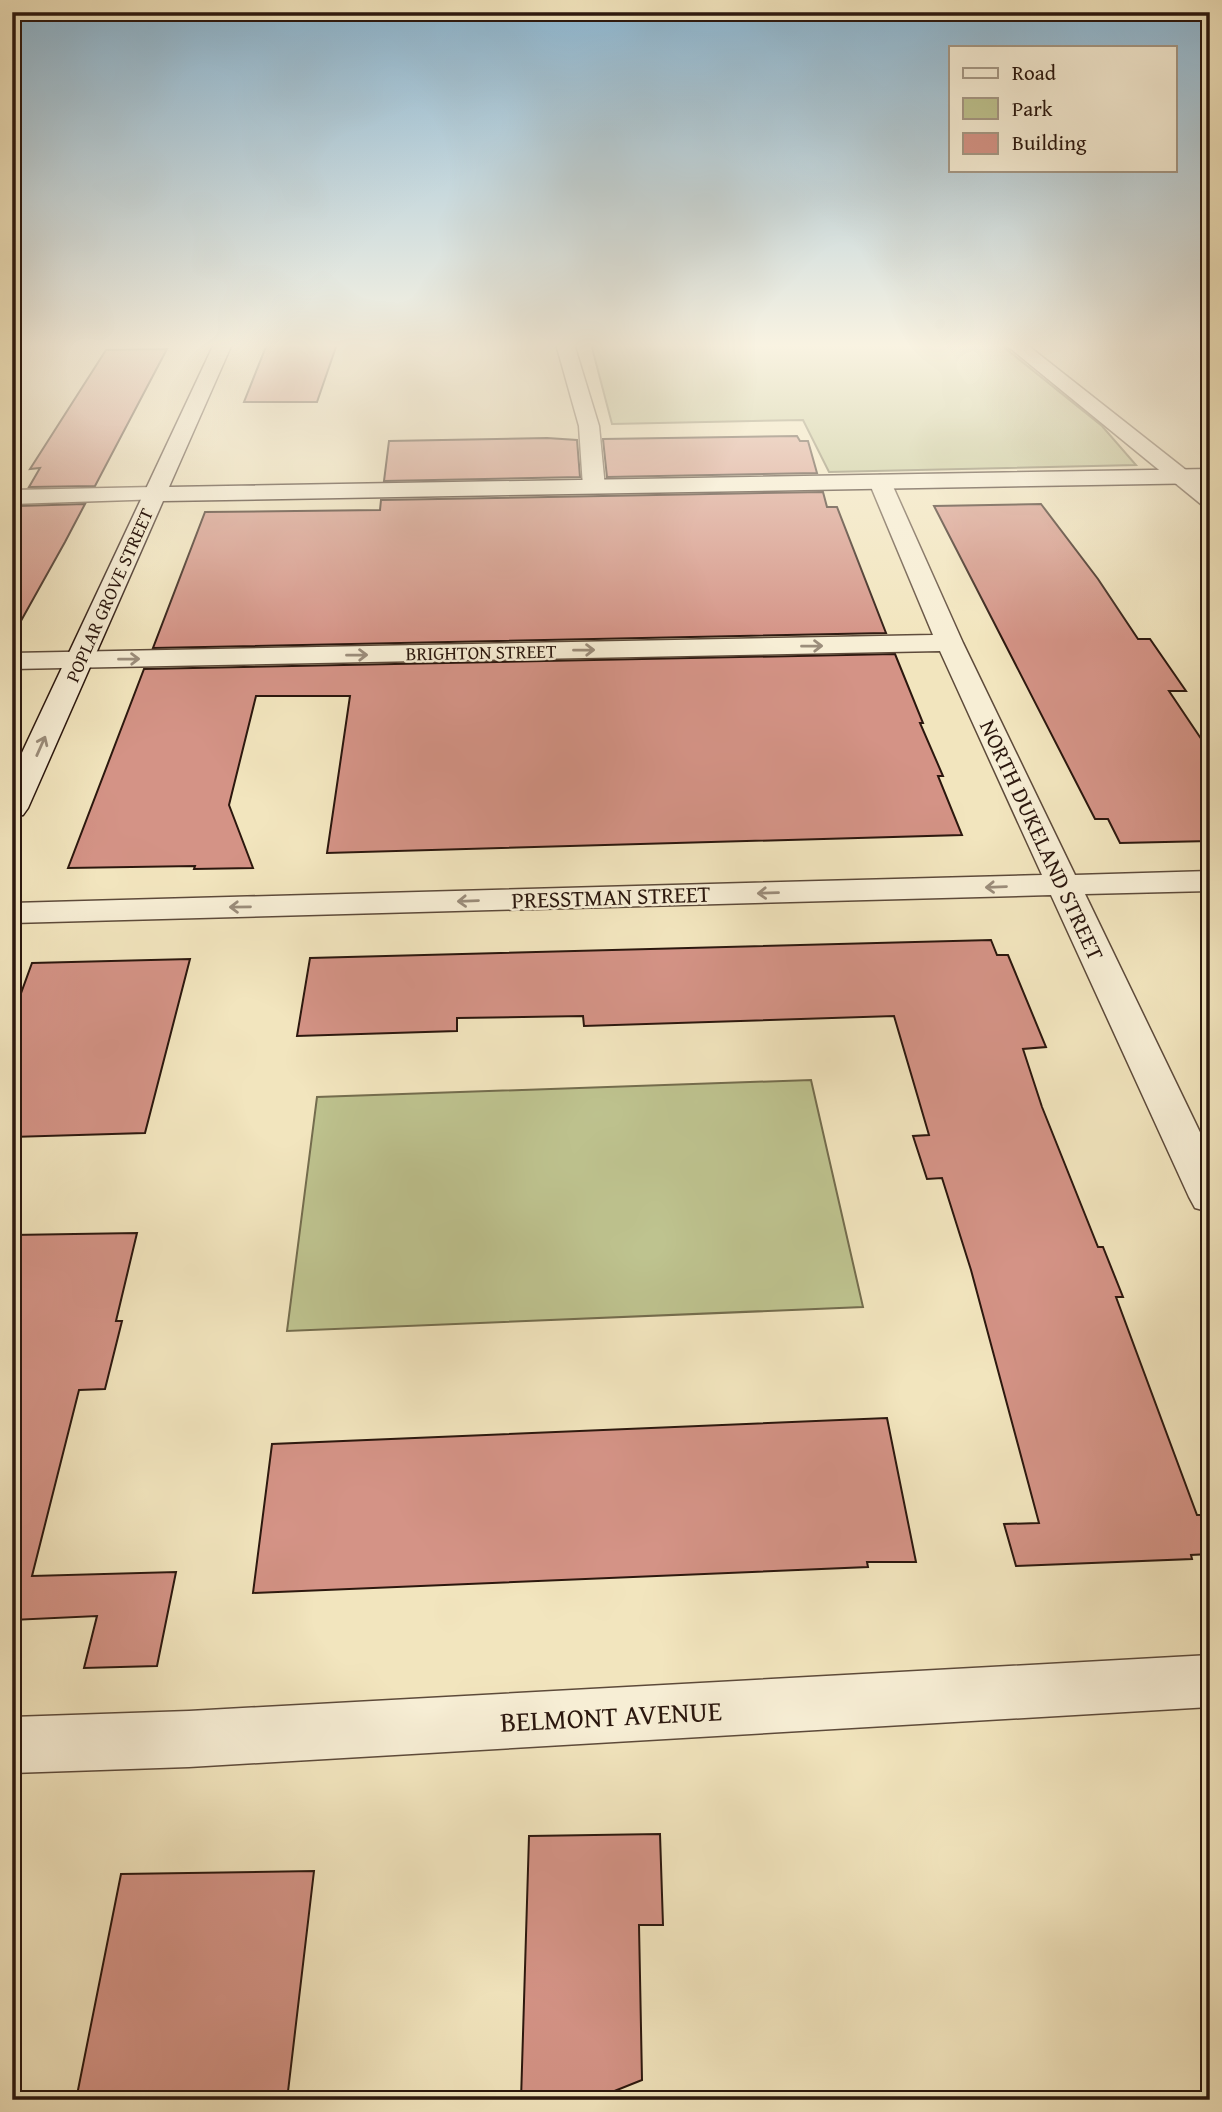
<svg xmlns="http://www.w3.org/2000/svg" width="1222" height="2112" viewBox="0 0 1222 2112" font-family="'Gentium Book Plus',serif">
  <rect width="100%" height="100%" fill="#f2e5be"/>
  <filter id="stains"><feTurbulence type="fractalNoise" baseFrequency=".00286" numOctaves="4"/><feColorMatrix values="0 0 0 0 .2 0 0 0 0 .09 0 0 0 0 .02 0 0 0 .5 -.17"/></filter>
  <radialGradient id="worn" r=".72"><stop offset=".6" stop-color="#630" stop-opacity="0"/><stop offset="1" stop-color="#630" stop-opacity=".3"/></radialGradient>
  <g fill="#bec38f" stroke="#746d4e" stroke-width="2">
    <path d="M591,344H1000L1102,426L1136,465L829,472L803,420L612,424Z"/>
    <path d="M811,1080L863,1307L287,1331L317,1097Z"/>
  </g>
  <g fill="#d49386" stroke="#2b170e" stroke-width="2">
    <path d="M267,344H337L317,402H244Z"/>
    <path d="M167,349L95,486L29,487L40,468L30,469L106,350Z"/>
    <path d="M797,436L800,441H808L817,473L607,477L603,439Z"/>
    <path d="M547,438L577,440L580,477L384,481L389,441Z"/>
    <path d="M823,492L827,507H837L886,633L153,648L205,512L380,510L381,500Z"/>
    <path d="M85,504L65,542L12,637V516L18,506Z"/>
    <path d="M1041,504L1098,579L1138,639H1150L1186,691H1169L1210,752V841L1120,843L1108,819H1095L934,506Z"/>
    <path d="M895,654L923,723H920L943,776H938L962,835L327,853L350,696H256L229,805L253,868L194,869L195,866L68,868L144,669Z"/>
    <path d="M991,940L997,955H1008L1046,1047L1023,1049L1042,1107L1098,1247H1103L1123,1297H1116L1197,1515H1210V1554L1191,1555L1192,1559L1016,1566L1004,1524L1039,1523L971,1270L942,1178L927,1179L913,1136L929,1135L894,1016L584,1026L583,1016L457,1018V1031L297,1036L310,958Z"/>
    <path d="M190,959L145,1133L12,1137V1018L32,963Z"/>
    <path d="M137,1233L116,1321H122L105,1389L79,1390L32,1576L176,1572L157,1666L84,1668L97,1616L12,1620V1235Z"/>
    <path d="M887,1418L916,1562H867L868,1567L253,1593L272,1444Z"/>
    <path d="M660,1834L663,1925H639L642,2080L592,2100H521L529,1836Z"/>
    <path d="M314,1871L287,2100H76L121,1874Z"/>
  </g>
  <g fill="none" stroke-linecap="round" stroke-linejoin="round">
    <g stroke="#5d4a3a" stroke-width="3">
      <g id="street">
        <path d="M556,344H574L599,426L605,487L602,492H586L583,487L579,426Z"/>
        <path d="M1005,344H1026L1210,489V507L1202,505Z"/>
        <path d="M880,475L888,477L891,482L963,643L1075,875L1210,871V891L1085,894L1210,1153V1212L1195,1208L1189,1197L1051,895L12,923V903L1042,875L940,651L12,669V653L933,635L869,482L872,477Z"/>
        <path d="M154,487L162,489L165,494L162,499L12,504V490Z"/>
        <path d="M1210,1655V1707L189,1767L12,1773V1717L189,1711Z"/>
      </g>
    </g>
    <g stroke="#2b170e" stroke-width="3">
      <path id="secondary" d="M214,344H232L169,487L1210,469V483L163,501L28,808L23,815L12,817V774Z"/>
    </g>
    <use href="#street" fill="#f7eed5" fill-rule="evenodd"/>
    <use href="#secondary" fill="#f7eed5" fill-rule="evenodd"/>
  </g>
  <defs><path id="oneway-shaft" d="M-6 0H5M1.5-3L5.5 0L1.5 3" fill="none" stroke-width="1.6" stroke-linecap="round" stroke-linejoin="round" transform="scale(1.75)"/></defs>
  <g stroke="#9b8d7b">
    <use href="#oneway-shaft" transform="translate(812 646) rotate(-1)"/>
    <use href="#oneway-shaft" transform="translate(584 650) rotate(-1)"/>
    <use href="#oneway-shaft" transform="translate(357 655) rotate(-1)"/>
    <use href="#oneway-shaft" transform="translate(129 659) rotate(-1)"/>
    <use href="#oneway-shaft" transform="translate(41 746) rotate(-66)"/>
    <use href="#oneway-shaft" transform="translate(996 887) rotate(178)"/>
    <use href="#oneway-shaft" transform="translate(768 893) rotate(178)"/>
    <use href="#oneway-shaft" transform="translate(468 901) rotate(178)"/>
    <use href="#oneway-shaft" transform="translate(240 907) rotate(179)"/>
  </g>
  <linearGradient id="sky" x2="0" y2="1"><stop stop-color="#8bb8d6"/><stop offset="0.54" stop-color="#f9f3e2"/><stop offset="1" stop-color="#f9f3e2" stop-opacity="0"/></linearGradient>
  <rect width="1222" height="640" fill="url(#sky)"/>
  <g text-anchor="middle" stroke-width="5" stroke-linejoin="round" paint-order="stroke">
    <g font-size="19" fill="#2b170e" stroke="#f7eed5">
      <text transform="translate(109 595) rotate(-66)" y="7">POPLAR GROVE STREET</text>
      <text transform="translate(481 652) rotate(-1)" y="7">BRIGHTON STREET</text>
    </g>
    <g font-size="23" fill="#2b170e" stroke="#f7eed5">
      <text transform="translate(1042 840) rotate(65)" y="8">NORTH DUKELAND STREET</text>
      <text transform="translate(611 897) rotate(-2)" y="8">PRESSTMAN STREET</text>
    </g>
    <g font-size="28" fill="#2b170e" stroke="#f7eed5">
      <text transform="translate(611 1716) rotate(-3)" y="10">BELMONT AVENUE</text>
    </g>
  </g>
  <rect width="1222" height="2112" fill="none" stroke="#f2e5be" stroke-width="42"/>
  <rect x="14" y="14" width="1194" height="2084" fill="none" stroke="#2b170e" stroke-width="3.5"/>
  <rect x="21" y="21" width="1180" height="2070" fill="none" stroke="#2b170e" stroke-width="2"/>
  <rect x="949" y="46" width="228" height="126" fill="#f7eed5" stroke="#a59885" stroke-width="2"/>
  <rect x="963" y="68" width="35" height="10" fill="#f7eed5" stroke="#a59885" stroke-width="2"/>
  <text x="1012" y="80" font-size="21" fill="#2b170e">Road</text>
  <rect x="963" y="98" width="35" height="21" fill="#bec38f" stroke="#a59885" stroke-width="2"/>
  <text x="1012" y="116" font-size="21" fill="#2b170e">Park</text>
  <rect x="963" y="133" width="35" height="21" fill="#d49386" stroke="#a59885" stroke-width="2"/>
  <text x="1012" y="150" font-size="21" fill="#2b170e">Building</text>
  <rect width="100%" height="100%" filter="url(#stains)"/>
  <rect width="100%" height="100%" fill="url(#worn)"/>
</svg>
